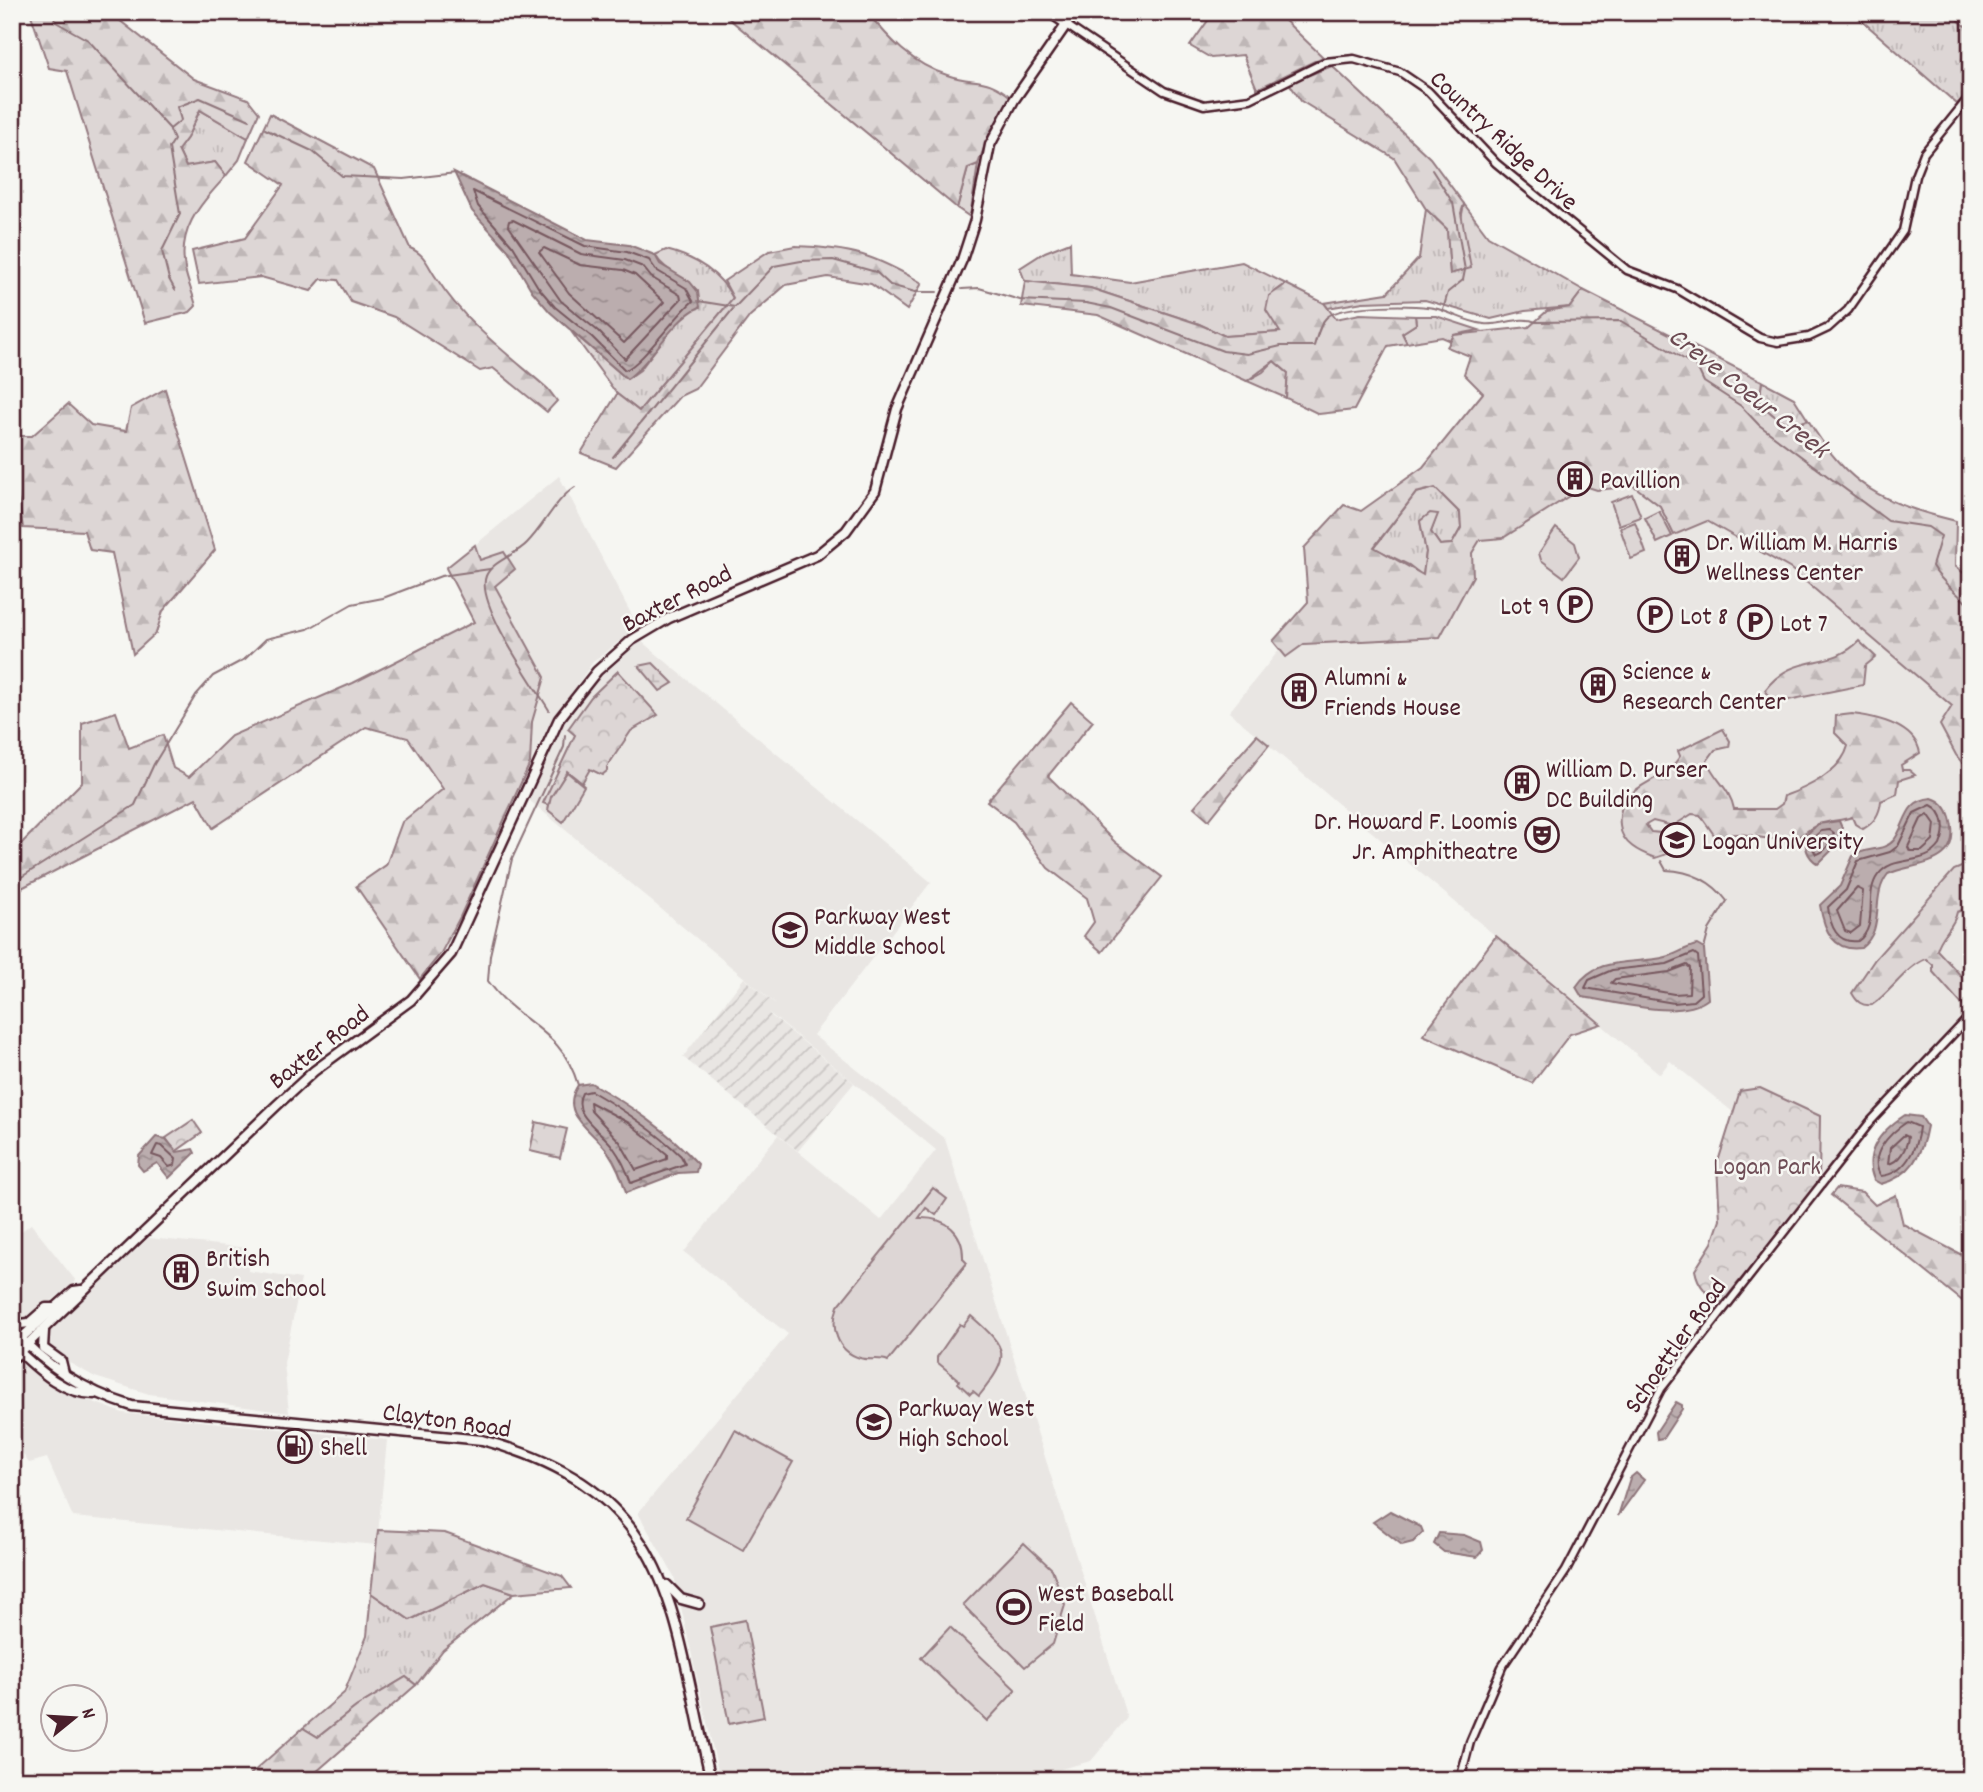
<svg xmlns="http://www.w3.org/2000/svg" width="1983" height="1792" viewBox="0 0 1983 1792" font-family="Dekko,sans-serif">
  <defs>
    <pattern id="industrial-furrows" width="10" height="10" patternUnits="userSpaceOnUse" patternTransform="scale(1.75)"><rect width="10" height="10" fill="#e9e6e3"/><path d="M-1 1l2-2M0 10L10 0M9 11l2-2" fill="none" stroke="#c9c5c3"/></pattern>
    <pattern id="grass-tufts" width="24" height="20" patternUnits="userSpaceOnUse" patternTransform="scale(1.75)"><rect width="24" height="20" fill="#ddd6d5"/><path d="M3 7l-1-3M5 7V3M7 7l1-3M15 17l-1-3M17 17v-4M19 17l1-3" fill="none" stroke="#bfb7b7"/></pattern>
    <pattern id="forest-firs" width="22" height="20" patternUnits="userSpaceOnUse" patternTransform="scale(1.75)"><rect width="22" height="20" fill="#ddd6d5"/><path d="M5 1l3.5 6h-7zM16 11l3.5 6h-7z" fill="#bfb7b7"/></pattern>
    <pattern id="wetland-marsh" width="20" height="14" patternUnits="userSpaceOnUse" patternTransform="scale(1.75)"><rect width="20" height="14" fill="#ddd6d5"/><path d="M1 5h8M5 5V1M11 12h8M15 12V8" fill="none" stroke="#bfb7b7"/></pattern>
    <pattern id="park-crowns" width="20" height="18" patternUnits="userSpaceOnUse" patternTransform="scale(1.75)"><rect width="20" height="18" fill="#ddd6d5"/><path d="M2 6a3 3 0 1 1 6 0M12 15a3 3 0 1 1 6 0" fill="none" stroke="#bfb7b7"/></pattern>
    <pattern id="water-ripples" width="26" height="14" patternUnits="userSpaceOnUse" patternTransform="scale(1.75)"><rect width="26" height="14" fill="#bbadae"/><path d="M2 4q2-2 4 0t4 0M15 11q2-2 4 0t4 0" fill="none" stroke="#9a8c8e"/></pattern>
  </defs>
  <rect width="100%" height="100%" fill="#f6f6f2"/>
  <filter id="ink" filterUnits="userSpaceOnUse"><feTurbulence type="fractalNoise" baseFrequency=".0143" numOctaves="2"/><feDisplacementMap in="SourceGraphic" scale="14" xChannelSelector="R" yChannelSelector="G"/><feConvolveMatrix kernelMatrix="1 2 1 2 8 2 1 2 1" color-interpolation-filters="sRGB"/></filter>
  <g filter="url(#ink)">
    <g fill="#e9e6e3">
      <path d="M1524,347L1971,698V1010L1878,1107L1819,1182V1116L1740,1091L1734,1113L1670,1061L1660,1074L1229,712Z"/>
      <path d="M559,476L638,627L593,662L548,726L530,763L532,722L545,677L495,586L514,569L480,560L475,545Z"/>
      <path d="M641,641L931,882L813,1035L945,1139L1127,1718L1091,1761L1019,1780H720L674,1576L638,1513L788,1334L684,1252L778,1135L881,1220L936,1150L769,1013L775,1003L529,800L557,737L573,708L593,684Z"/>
      <path d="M31,1224L76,1281L29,1319L15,1323L12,1321V1238Z"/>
      <path d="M149,1238L248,1248V1271L301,1279L284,1363L289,1413L149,1394L95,1377L48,1351L44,1333Z"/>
      <path d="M21,1363L80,1397L123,1413L387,1440L377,1545L73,1517L47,1458L29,1463L12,1439V1366Z"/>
    </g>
    <path fill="url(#industrial-furrows)" d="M744,978L776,1004L769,1014L854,1083L798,1151L683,1057Z"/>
    <g fill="url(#grass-tufts)" stroke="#947a80" stroke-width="2">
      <path d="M1852,12H1949L1971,31V89L1957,104Z"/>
      <path d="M200,110L248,138L239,160L226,176L215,162L186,167L178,150L187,138Z"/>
      <path d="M978,164L970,217L957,208L968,168Z"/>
      <path d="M1464,204L1488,236L1583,290L1570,307L1525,311L1491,319L1425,300L1363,302L1328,308L1324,303L1387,293L1419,258L1426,209L1447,229L1450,274Z"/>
      <path d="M1070,242L1071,274L1130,282L1242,262L1286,284L1269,296L1280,332L1225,336L1199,324L1090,288L1025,281L1020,268L1045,252Z"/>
      <path d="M666,250C694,257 719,272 733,298L639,411L617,394L570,330L627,379L640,370L698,291C685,277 665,272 655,255Z"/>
      <path d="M1415,316H1436L1479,330L1454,335L1451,341L1442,337L1407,343L1402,333L1416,324Z"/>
      <path d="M1274,361L1288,373L1286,398L1247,381L1263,372Z"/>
      <path d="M1762,381L1794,398L1808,420C1786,430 1774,417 1759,402Z"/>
      <path d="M1435,488L1460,513L1461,528L1452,544L1440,545L1431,532L1437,515L1420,521L1426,552L1423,576L1409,565L1374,548L1416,493Z"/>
      <path d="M485,1583L514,1593L443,1650L416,1685L406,1677L356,1707L318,1737L303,1728L344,1693L367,1636L371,1593L410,1620Z"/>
    </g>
    <g fill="url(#forest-firs)" stroke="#947a80" stroke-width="2" fill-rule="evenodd">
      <path d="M30,12H109L194,79L248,99L259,113L248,138L200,110L187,138L178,150L186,167L215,162L226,176C201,204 177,228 185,269C187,281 193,293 196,306L190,312L145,323L67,71L49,68Z"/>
      <path d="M721,12H867C889,39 912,64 947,75C976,85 985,75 1012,98L990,132L978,164L968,168L957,208Z"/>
      <path d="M1214,12H1276L1323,57L1257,89L1243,55L1211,58L1190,46Z"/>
      <path d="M1332,66L1430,158L1464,204L1461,213L1471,268L1450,274L1447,229L1426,209L1394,158L1301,101L1289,83Z"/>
      <path d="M270,114L374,169L410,248C426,255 427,265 437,279C465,323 509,355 548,389L557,401L547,412L493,368L480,371L394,317L351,302L338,280L321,279L311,291L261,277L199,284L192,251L245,238L283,185L248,161Z"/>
      <path d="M795,246C852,248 874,255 922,283L907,310L871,284L828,277L786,285L750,316L695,389L680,396L616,467L581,453L617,394L639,411L733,298L724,281L769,251Z"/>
      <path d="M1025,281L1090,288L1199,324L1225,336L1280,332L1266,310L1269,296L1286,284L1324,303L1336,319L1360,314L1415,316L1416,324L1402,333L1407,343L1388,346L1354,410L1319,414L1286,398L1288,373L1274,361L1247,381L1098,315L1021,306Z"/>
      <path d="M1583,290L1762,381L1759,402C1774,417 1786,430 1808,420C1849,487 1882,503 1956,521L1955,566L1971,579V774L1956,755L1940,725L1952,706L1791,569L1707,521L1674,535L1660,506L1634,486L1597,490L1585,486L1503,538L1480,540L1472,553L1473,576L1440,637L1304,644L1286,657L1273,641L1308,602L1304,548L1344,505L1361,511L1423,467L1483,393L1464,374L1470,356L1447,347L1454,335L1529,327L1547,311L1570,307ZM1435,488L1460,513L1461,528L1452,544L1440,545L1431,532L1438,514L1430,513L1420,521L1426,552L1423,575L1374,547L1416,493Z"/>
      <path d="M165,389L215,550L163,611L156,633L133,654L112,553L90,550L84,531L23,528C18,495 10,469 17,436H32L68,404L91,425L126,431L131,408Z"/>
      <path d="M475,545L480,560L504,552L515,569L495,586L545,677L532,722L530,763L460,917L441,953L420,979L356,886L386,865L402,822L443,789L408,738L366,727L213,828L196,798L12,893V853L82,782V723L116,712L129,748L163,735L173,768L189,777L231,736L353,683L474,622L446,568Z"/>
      <path d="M1859,641L1876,657L1865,666L1863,685L1774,703L1765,690C1794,651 1830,671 1859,641Z"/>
      <path d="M1071,702L1093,721L1048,776L1115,842L1162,877L1102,952L1084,936L1094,922L1087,898L1048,868L1014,822L987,801Z"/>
      <path d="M1852,714C1876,717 1915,725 1920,753L1901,765L1902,770H1909L1915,775L1899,780L1897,794L1881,801C1880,813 1874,823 1863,829L1855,824L1852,817C1841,821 1830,820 1820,824C1807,828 1806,837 1786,839C1761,843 1742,826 1717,839L1700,815L1692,814L1673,826L1653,821L1646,825L1651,832L1661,833L1670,853L1655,858C1639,852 1622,844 1620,826C1615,782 1663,786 1680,756L1678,751L1723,729L1730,741L1729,747L1715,750L1707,761C1714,779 1730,788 1734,809H1775L1782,804L1784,796C1807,788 1841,772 1848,746L1835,733L1836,716Z"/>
      <path d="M1257,735L1269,745L1209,820L1194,807Z"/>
      <path d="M1971,863V907L1957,912C1954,928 1941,934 1937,950L1965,980L1971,998L1969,1008L1963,1006L1933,972V965L1926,959C1907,966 1891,992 1872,1005C1861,1006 1857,1002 1852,993L1875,959L1954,870Z"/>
      <path d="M1496,936L1601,1024L1570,1034L1532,1083L1423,1035Z"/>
      <path d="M1837,1188L1862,1192L1875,1205L1896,1195L1903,1224L1962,1255L1971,1270V1308L1831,1195Z"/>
      <path d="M378,1530L445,1533L562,1576L571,1588L514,1593L485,1583L410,1620L371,1593Z"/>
      <path d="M406,1677L416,1685L307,1780H244L303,1728L318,1737L356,1707Z"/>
    </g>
    <path fill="url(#wetland-marsh)" stroke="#947a80" stroke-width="2" d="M653,663L673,683L660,691L639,666Z"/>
    <g fill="url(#park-crowns)" stroke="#947a80" stroke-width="2">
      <path d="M618,671L658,715L631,731L607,767V771L602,775L590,769L582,783L567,771L548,805L543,803L575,735L568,729L591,697Z"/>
      <path d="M1760,1088L1820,1116L1819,1182L1722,1303C1708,1295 1698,1287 1695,1270L1712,1243L1720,1220L1717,1165L1740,1091Z"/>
      <path d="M193,1120L202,1133L175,1152L166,1138Z"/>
      <path d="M536,1122L567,1129L560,1158L530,1151Z"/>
      <path d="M745,1620L764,1717L729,1724L710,1627Z"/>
    </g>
    <g fill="#ddd6d5" stroke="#947a80" stroke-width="2">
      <path d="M1632,494L1641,517L1619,525L1611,502Z"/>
      <path d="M1659,511L1672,536L1657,543L1645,518Z"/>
      <path d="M1635,522L1646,553L1631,559L1620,528Z"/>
      <path d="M1556,528L1575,543L1579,557L1564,577L1541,560L1539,553Z"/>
      <path d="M567,772L584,786L563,822L548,810L551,797Z"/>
      <path d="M933,1188L947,1199L936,1215L926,1208L919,1218C946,1217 964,1232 963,1259L967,1263L888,1361C880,1357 869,1361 860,1358C836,1351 830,1326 838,1306Z"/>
      <path d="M971,1316C1009,1349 1011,1356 979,1396L973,1391L970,1394L958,1383L959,1380L937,1362V1357L960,1324L963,1326Z"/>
      <path d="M735,1430L793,1462L743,1550L686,1518Z"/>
      <path d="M1024,1543L1052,1569L1065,1605L1053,1644L1025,1667L963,1605Z"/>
      <path d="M950,1627L1016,1690L987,1721L921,1658Z"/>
    </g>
    <g fill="url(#water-ripples)" stroke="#8e747a" stroke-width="2">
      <path d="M454,172L587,240L629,245L655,255L660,264L690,282L698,292L700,307C672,319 653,361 627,379L550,312L532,291L508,250L472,211Z"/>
      <path d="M1932,798C1942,801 1947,807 1950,817C1964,868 1914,862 1888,874C1869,898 1887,928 1861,948C1833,952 1824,930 1820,905L1840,886L1853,856C1865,847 1884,852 1894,840C1907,823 1904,800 1932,798Z"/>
      <path d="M1839,821L1842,828L1838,844L1818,864C1806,856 1805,848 1806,835L1818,824Z"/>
      <path d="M1697,945L1704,949L1708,999C1680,1021 1617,1002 1582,997L1576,987C1596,955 1635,965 1666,957C1677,954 1686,947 1697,945Z"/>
      <path d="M591,1083C631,1106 667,1130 698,1164L696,1172L678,1173L626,1193C622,1178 617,1165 608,1152C593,1130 558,1115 578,1085Z"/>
      <path d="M1905,1115L1921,1117L1927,1126C1922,1155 1911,1176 1881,1184L1874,1180C1862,1151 1882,1130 1905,1115Z"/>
      <path d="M156,1137L166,1139L177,1152L193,1149L195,1153L169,1178L157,1163L143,1171L138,1165L139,1156Z"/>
      <path d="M1676,1402L1682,1405V1409L1663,1438L1657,1439L1656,1432Z"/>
      <path d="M1636,1473L1644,1480L1618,1516L1630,1478Z"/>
      <path d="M1390,1511L1421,1527L1423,1532L1413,1542L1402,1545L1373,1522Z"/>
      <path d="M1439,1533L1464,1535L1481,1542L1483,1550L1477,1557L1444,1552L1434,1544Z"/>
    </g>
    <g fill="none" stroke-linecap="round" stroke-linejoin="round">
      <g stroke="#77585f" stroke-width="2">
        <path d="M473,191L585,246L627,252L649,260L656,270L686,288L693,301C676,315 640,366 625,370L592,337L555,307L538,287L513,246L478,206Z"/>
        <path d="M513,220L581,254L625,260L643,267L651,277L680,295L681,299L625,359L598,331L561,301L508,225L509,221Z"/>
        <path d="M544,248L580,265L623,270L635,275L664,302L624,343L569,293L539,252Z"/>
        <path d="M1931,805C1946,812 1946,831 1940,845C1924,868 1894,853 1878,875C1863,895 1880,925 1858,941C1837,944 1830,926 1828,907L1846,890L1858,861L1890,852L1898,846L1914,813Z"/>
        <path d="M1928,814L1935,824L1933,841L1922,851H1910L1908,847L1921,819Z"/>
        <path d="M1830,830L1834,833C1832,841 1825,853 1816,854L1812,847L1813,838L1821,831Z"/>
        <path d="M1857,888L1863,891L1860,926L1851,933L1845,931L1837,911Z"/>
        <path d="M1694,953L1698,956L1701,994L1693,1001L1674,1003L1585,988L1589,980L1612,970L1667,964Z"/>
        <path d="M1687,965L1690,968L1689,993L1674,994L1611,983L1615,979L1669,972Z"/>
        <path d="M591,1091C624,1110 654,1130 681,1156L685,1164L631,1183C627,1171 621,1158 613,1147C602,1131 570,1115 582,1093Z"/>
        <path d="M590,1102L629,1123L667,1154V1159L636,1170L620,1142L591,1111Z"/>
        <path d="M1907,1122L1919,1127C1917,1149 1905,1174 1881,1176C1867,1155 1890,1133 1907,1122Z"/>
        <path d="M1904,1135L1908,1137C1907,1148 1899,1162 1888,1164L1890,1148Z"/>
        <path d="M157,1145L162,1146L176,1159L175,1165L169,1167L161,1158L152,1155Z"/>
      </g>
      <g stroke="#8e747a" stroke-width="2">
        <path d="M56,12L54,21L88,40L170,129L181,120L177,107L200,98L250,120"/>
        <path d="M265,129L312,151L342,176L404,179L456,173"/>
        <path d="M170,130L174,140L169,148L180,214L162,251L169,279L175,290"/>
        <path d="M1432,170L1453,203L1465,270L1463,280L1448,292L1443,310"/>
        <path d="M962,289L979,288L1020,300L1086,303L1111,308L1223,351L1247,354L1281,346H1314C1317,336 1320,323 1327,317C1342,304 1420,303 1438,309C1454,314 1467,322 1484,324C1501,326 1521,315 1536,322L1621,321L1697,367L1704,382L1741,406L1759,425L1888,521L1928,527L1941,536L1932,566C1942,584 1958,592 1971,608"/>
        <path d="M698,301L735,307L774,266L801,261L833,260L876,272L890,285L915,292H937"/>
        <path d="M613,457L733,309"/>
        <path d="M549,710C534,685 475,603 486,576C492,561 516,555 527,543C545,525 554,501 575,487"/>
        <path d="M565,735L564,747L512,859L490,955L488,981C520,1026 561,1027 578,1085"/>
        <path d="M1661,861L1666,870C1690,871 1712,881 1727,901L1709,930L1704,949"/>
        <path d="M12,883L135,805L154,764L196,695L213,676L245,659L266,639L308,629L352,604L383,598L441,576L490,569"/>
        <path d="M1966,888L1971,874"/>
      </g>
      <g stroke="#4a1f2b" stroke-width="11">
        <g id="minor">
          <path d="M1047,12L1164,91L1204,105L1250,99L1325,62L1354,59L1400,72L1428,91L1496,163L1627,270L1677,289L1760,338L1778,342L1809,337L1828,328L1848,310L1903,231L1915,176L1924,153L1971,95"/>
          <path d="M1460,1780L1470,1742L1502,1667L1566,1571L1661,1389L1871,1121L1971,1015"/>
        </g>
      </g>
      <g stroke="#4a1f2b" stroke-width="13">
        <g id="major">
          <path d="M12,1325L29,1323L46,1308H55"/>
          <path d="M12,1328C43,1365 86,1392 132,1406L482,1440C677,1492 671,1613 711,1780"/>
          <path d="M44,1331L43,1348L61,1361L64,1373"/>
          <path d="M19,1340L74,1291L81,1290"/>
          <path d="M12,1345C35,1366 61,1394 94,1394"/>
          <path d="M12,1359L276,1106L314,1071L411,1000L451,954L559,719L597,671L632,640L669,618L817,555L846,531L875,491L897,409L962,260L975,220L990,145L1014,100L1075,12"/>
          <path d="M667,1585L681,1599L699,1604"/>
        </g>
      </g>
      <use href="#minor" stroke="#f6f6f2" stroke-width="6"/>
      <use href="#major" stroke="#f6f6f2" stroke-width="8"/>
    </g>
  </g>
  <defs>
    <g id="building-ring" transform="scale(1.75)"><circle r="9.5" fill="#f6f6f2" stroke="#4a1f2b" stroke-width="1.5"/><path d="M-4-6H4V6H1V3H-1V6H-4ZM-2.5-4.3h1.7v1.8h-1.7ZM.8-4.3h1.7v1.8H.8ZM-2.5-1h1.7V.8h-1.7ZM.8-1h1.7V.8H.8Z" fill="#4a1f2b"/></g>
    <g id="parking-ring" transform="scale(1.75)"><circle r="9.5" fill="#f6f6f2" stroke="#4a1f2b" stroke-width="1.5"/><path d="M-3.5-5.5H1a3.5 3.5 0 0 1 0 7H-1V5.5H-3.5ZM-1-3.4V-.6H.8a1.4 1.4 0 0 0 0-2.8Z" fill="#4a1f2b"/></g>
    <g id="theatre-ring" transform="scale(1.75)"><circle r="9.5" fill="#f6f6f2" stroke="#4a1f2b" stroke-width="1.5"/><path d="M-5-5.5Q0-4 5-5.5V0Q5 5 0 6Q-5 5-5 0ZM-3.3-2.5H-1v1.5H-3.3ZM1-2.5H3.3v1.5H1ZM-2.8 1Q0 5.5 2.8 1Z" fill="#4a1f2b"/></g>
    <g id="university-ring" transform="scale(1.75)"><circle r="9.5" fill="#f6f6f2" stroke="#4a1f2b" stroke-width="1.5"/><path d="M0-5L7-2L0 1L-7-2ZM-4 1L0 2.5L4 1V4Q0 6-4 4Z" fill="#4a1f2b"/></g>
    <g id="school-ring" transform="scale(1.75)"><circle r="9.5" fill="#f6f6f2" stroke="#4a1f2b" stroke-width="1.5"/><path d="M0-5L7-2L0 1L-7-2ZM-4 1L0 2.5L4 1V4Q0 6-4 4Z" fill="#4a1f2b"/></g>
    <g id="fuel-ring" transform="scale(1.75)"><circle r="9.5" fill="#f6f6f2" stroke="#4a1f2b" stroke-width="1.5"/><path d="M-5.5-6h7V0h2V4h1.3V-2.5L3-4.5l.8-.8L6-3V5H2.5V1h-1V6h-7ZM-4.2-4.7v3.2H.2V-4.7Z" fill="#4a1f2b"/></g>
    <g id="stadium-ring" transform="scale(1.75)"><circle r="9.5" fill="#f6f6f2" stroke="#4a1f2b" stroke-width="1.5"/><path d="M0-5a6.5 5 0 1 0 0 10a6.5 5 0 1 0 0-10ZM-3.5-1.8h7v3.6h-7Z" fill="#4a1f2b"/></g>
  </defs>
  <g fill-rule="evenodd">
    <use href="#building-ring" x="1575" y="479"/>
    <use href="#building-ring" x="1682" y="556"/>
    <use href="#parking-ring" x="1575" y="605"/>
    <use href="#parking-ring" x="1655" y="615"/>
    <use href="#parking-ring" x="1755" y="622"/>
    <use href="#building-ring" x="1598" y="685"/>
    <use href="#building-ring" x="1299" y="691"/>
    <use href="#building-ring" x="1522" y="783"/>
    <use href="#theatre-ring" x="1542" y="835"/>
    <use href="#university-ring" x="1677" y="840"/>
    <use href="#school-ring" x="790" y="930"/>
    <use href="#building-ring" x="181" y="1272"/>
    <use href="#school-ring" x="874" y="1422"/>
    <use href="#fuel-ring" x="295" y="1446"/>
    <use href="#stadium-ring" x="1014" y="1607"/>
  </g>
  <g text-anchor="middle" stroke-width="5" stroke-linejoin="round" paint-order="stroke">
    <g font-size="26" fill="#4a1f2b" stroke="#f6f6f2">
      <text transform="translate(1505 139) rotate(43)" y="9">Country Ridge Drive</text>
      <text transform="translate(676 597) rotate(-27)" y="9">Baxter Road</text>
      <text transform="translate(318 1046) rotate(-38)" y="9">Baxter Road</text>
      <text transform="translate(1674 1345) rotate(-55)" y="9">Schoettler Road</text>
      <text transform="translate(447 1419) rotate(8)" y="9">Clayton Road</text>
    </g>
    <g font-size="26" fill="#4a1f2b" stroke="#f6f6f2" text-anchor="start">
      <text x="1600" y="488">Pavillion</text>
      <text x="1706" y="550">Dr. William M. Harris<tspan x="1706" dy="30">Wellness Center</tspan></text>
      <text x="1550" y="614" text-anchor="end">Lot 9</text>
      <text x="1680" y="624">Lot 8</text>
      <text x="1780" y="631">Lot 7</text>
      <text x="1622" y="679">Science &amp;<tspan x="1622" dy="30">Research Center</tspan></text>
      <text x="1324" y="685">Alumni &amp;<tspan x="1324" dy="30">Friends House</tspan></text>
      <text x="1546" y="777">William D. Purser<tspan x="1546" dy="30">DC Building</tspan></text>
      <text x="1518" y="829" text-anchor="end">Dr. Howard F. Loomis<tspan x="1518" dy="30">Jr. Amphitheatre</tspan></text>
      <text x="1702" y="849">Logan University</text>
      <text x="814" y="924">Parkway West<tspan x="814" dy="30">Middle School</tspan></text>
      <text x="206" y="1266">British<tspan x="206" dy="30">Swim School</tspan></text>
      <text x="898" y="1416">Parkway West<tspan x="898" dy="30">High School</tspan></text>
      <text x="320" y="1455">Shell</text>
      <text x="1038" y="1601">West Baseball<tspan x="1038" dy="30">Field</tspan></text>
    </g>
    <g font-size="26" fill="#6f4d56" stroke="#f6f6f2">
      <text x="1767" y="1174">Logan Park</text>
    </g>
    <g font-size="28" font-style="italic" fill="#6c4a52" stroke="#f6f6f2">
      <text transform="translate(1750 391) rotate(38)" y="10">Creve Coeur Creek</text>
    </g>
  </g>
  <rect width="1983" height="1792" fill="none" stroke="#f6f6f2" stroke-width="42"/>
  <rect x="21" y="21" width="1941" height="1750" fill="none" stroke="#4a1f2b" stroke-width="2.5" filter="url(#ink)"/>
  <g transform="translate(74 1718) rotate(72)"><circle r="33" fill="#f6f6f2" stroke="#b1a0a2" stroke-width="2"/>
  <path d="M0-5L12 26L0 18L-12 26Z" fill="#4a1f2b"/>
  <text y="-10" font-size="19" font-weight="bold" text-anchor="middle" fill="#4a1f2b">N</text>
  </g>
</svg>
